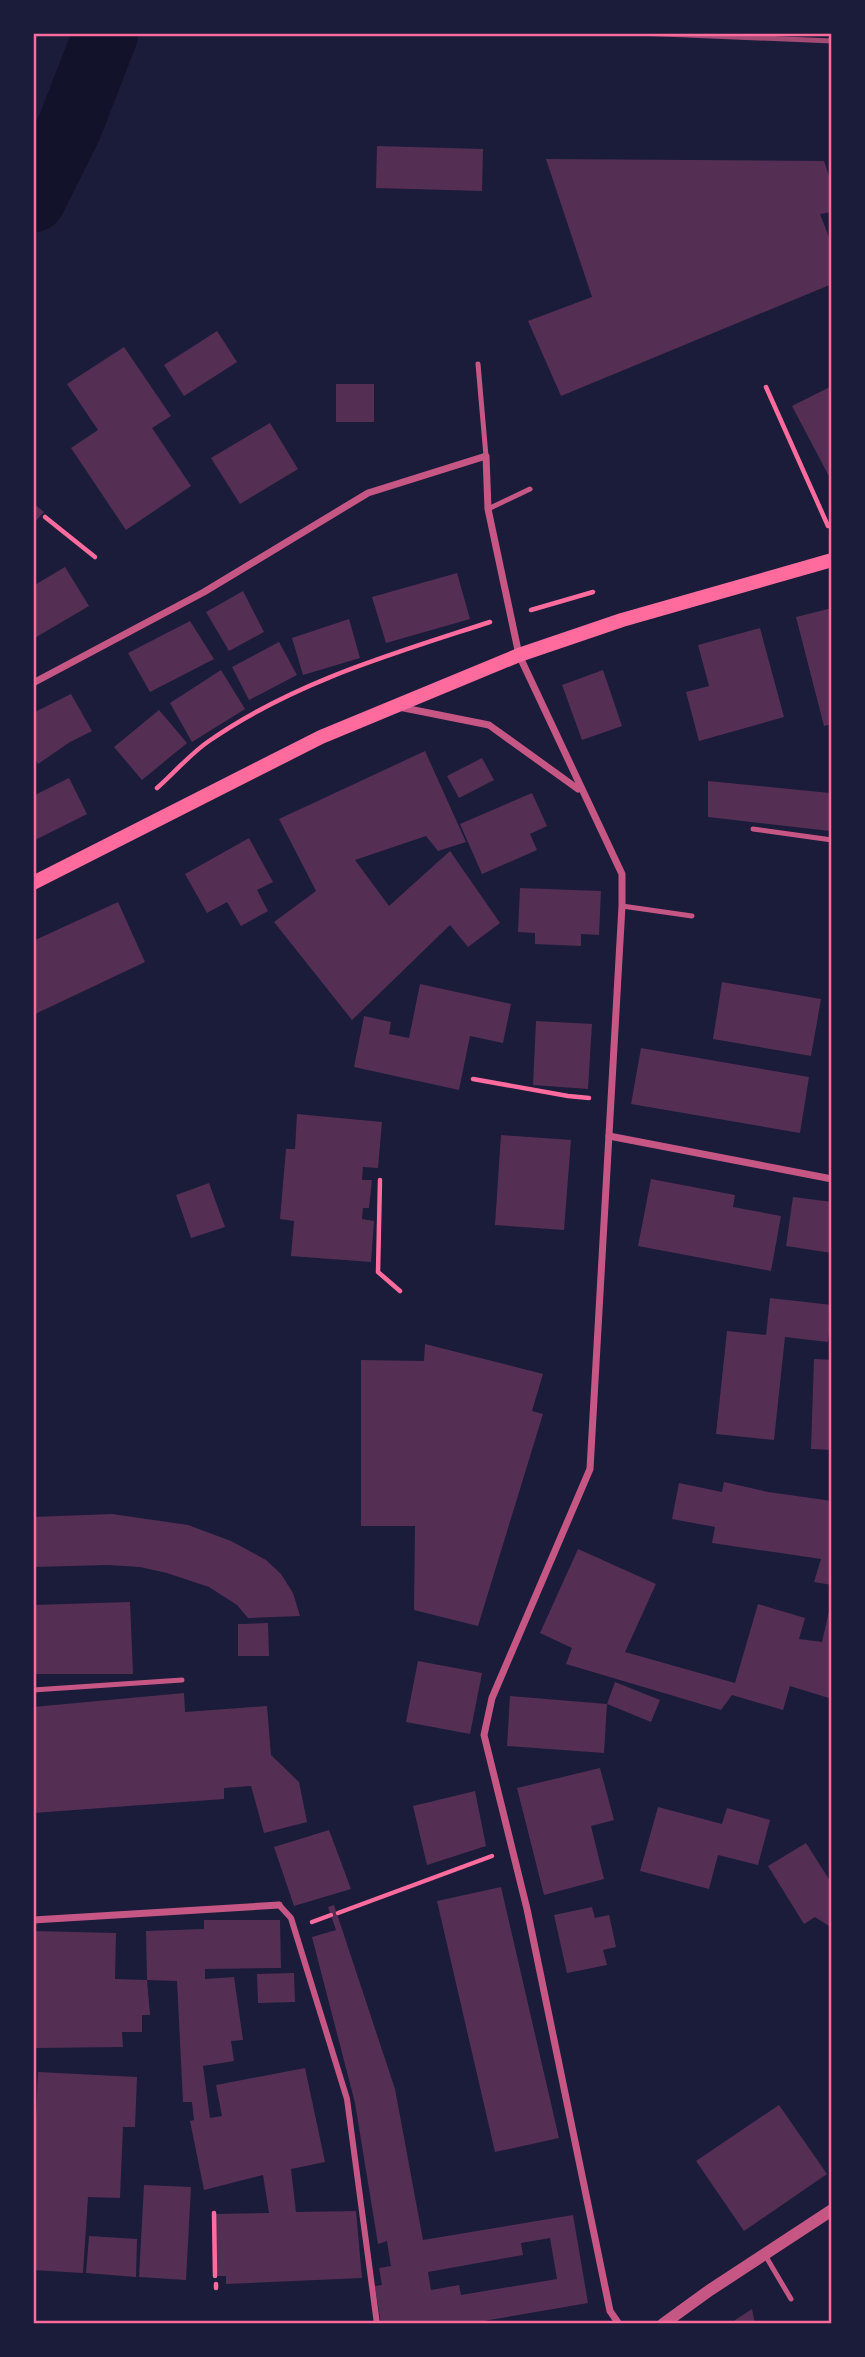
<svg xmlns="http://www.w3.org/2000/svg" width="865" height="2357" viewBox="0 0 865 2357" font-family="Inter,sans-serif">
  <rect width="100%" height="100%" fill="#1b1b3a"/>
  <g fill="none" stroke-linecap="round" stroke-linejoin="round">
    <path stroke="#12122b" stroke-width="65" d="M33,200L70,126L106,33"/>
  </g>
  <g fill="#542f53" fill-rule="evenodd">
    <path d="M377,146L483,149L482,191L376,188Z"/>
    <path d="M546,159L824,161L832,185V212L820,214L832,245V284L561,396L528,321L592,297Z"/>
    <path d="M217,331L237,362L184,396L164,365Z"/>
    <path d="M124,347L171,416L152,428L191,486L126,530L71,448L98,430L67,384Z"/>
    <rect x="336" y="384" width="38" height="38"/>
    <path d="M832,386V482L792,406Z"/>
    <path d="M270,423L298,469L240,504L211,458Z"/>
    <path d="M33,503L44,512L33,524Z"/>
    <path d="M65,567L89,606L33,639V586Z"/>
    <path d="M457,573L470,619L386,643L372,597Z"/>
    <path d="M243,591L264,632L229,651L206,612Z"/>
    <path d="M832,608V724L824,726L796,617Z"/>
    <path d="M349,619L360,658L303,675L292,638Z"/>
    <path d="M190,621L214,659L150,692L128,653Z"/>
    <path d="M760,628L784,717L699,741L686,692L709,686L698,645Z"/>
    <path d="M279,642L297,675L249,700L232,667Z"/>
    <path d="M221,670L245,709L192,742L170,703Z"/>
    <path d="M603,670L622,726L582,740L562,685Z"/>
    <path d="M71,694L92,731L70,742L38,764L33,755V713Z"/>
    <path d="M159,710L187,743L142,780L114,747Z"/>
    <path d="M425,751L466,842L438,851L426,836L355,860L389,906L450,851L500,923L468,947L450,925L352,1020L274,922L316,891L279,819Z"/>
    <path d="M482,758L494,780L459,798L447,776Z"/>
    <path d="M69,778L87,814L33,841V796Z"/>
    <path d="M708,781L830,793V831L708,817Z"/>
    <path d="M532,793L547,826L530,834L537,850L482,874L460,824Z"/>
    <path d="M249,838L273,882L257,890L268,911L241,926L227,902L207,913L185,874Z"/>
    <path d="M520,888L601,891L599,935L581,934V946L535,944V933L518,932Z"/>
    <path d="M118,902L145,962L33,1015V941Z"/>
    <path d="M722,982L821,999L811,1056L713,1039Z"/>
    <path d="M420,984L511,1004L503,1043L470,1036L459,1090L354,1067L364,1016L391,1022L389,1034L409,1038Z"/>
    <path d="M536,1021L592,1024L588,1089L533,1085Z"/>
    <path d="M641,1048L809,1077L800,1133L631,1104Z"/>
    <path d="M297,1114L382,1122L378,1168L363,1167L362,1180H372L369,1208H363L362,1219L374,1221L371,1262L291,1256L294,1221L280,1219L286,1149H295Z"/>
    <path d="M501,1135L571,1140L564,1230L495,1225Z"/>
    <path d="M651,1179L735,1195L733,1207L781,1216L771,1271L638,1246Z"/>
    <path d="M209,1183L225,1227L191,1238L176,1195Z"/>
    <path d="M793,1197L832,1202V1253L786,1246Z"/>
    <path d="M770,1298L832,1305L828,1342L785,1337L774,1440L716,1434L727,1331L766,1335Z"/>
    <path d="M425,1344L543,1374L532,1411L543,1414L478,1626L414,1610L415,1526H361V1360L424,1361Z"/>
    <path d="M814,1359L832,1360V1450L811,1449Z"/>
    <path d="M724,1482L768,1492L832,1501V1585L814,1582L821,1559L712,1543L715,1527L672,1519L679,1483L722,1492Z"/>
    <path d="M112,1514L188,1525L231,1541L266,1560L281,1574L293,1593L300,1616L248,1618L237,1605L209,1587L167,1573L140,1567L108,1565L33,1567V1517Z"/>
    <path d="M578,1549L656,1584L625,1652L735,1683L758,1604L805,1618L799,1639L822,1642L832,1598V1699L790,1686L783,1710L732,1695L721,1710L566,1664L572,1648L540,1633Z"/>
    <path d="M130,1602L133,1674H33V1605Z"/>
    <path d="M268,1623L269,1656H238V1624Z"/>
    <path d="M418,1661L482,1673L470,1734L406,1722Z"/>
    <path d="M615,1682L660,1700L651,1722L607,1704Z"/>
    <path d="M184,1693L185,1712L267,1706L271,1755L299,1782L307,1822L264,1833L251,1786L224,1788V1799L33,1813V1707Z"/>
    <path d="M510,1696L607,1704L604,1753L507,1746Z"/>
    <path d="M600,1768L614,1820L591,1826L604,1879L544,1895L517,1788Z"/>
    <path d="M475,1791L486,1846L427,1865L413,1806Z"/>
    <path d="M658,1807L722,1824L727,1808L770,1820L758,1865L718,1855L709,1889L640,1871Z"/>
    <path d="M329,1830L351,1889L294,1906L274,1847Z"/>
    <path d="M806,1843L832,1884V1928L815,1917L804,1924L768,1866Z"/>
    <path d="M501,1887L559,2138L495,2152L437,1901Z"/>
    <path d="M334,1905L395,2089L423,2240L573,2215L588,2303L466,2324H381L375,2286L382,2285L379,2268L391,2266L387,2241L378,2244L355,2103L312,1937L336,1930L328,1907ZM550,2238L557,2279L461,2295L459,2285L431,2290L428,2272L523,2255L521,2243Z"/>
    <path d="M592,1907L595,1918L609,1915L616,1947L603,1950L607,1965L567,1973L554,1915Z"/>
    <path d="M204,1920H280L281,1968L205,1969V1979L234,1977L243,2040L231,2041L234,2061L203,2066L210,2118L222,2116L216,2085L305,2068L325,2162L291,2169L296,2212L356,2211L362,2278L226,2284V2276H216V2214L269,2213L263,2175L204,2190L190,2121L194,2120L192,2102H183L177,1981L147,1980L146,1931L204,1929Z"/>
    <path d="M33,1931L116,1933L115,1979L147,1980L150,2015H142V2032H122L123,2047L35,2048Z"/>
    <path d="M294,1973L295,2002L258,2003L257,1974Z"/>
    <path d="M38,2072L137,2077L135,2127H123L120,2198L88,2197L83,2273L33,2270V2184Z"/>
    <path d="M779,2105L827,2174L744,2231L696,2161Z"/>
    <path d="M144,2185L191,2187L186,2280L139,2277Z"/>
    <path d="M89,2236L137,2239L136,2277L86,2273Z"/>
    <path d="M752,2309L755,2324H729Z"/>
  </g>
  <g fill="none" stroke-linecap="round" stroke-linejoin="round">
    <g stroke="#ff6b9d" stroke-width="4.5">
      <path d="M766,387L828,526"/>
      <path d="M45,517L95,557"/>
      <path d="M531,610L593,592"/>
      <path d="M157,788C174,773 190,754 209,741C294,682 392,654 490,622"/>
      <path d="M473,1079L568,1096L589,1098"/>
      <path d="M380,1180L378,1272L400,1291"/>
      <path d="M338,1913L492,1856"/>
      <path d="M312,1922L331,1915"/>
      <path d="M214,2213L215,2276"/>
      <path d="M216,2284V2288"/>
    </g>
    <g stroke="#c65784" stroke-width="5">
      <path d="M478,364L486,456"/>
      <path d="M488,509L530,489"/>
      <path d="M753,829L832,840"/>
      <path d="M622,906L692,916"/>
      <path d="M33,1690L182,1680"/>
      <path d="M765,2255L791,2299"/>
    </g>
    <path stroke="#c65784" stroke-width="6" d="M279,1905L291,1918L347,2099L377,2324"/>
    <g stroke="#c65784" stroke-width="7">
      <path d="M33,683L204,592L368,493L486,456L488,509L519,655L622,874V906L590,1469L492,1698L484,1735L527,1909L610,2311L619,2324"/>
      <path d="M399,707L489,725L578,789"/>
      <path d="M609,1136L832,1179"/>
      <path d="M33,1920L279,1905"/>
    </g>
    <path stroke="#c65784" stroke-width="12" d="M663,2324L710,2290L832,2210"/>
    <path stroke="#ff6b9d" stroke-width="14" d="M33,883L321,737L519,655L622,620L832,560"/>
    <path stroke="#a44b75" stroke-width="5" d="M638,33L832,41"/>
  </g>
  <rect width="865" height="2357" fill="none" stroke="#1b1b3a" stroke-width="70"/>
  <rect x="35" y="35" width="795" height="2287" fill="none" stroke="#ff6b9d" stroke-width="2.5"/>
</svg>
